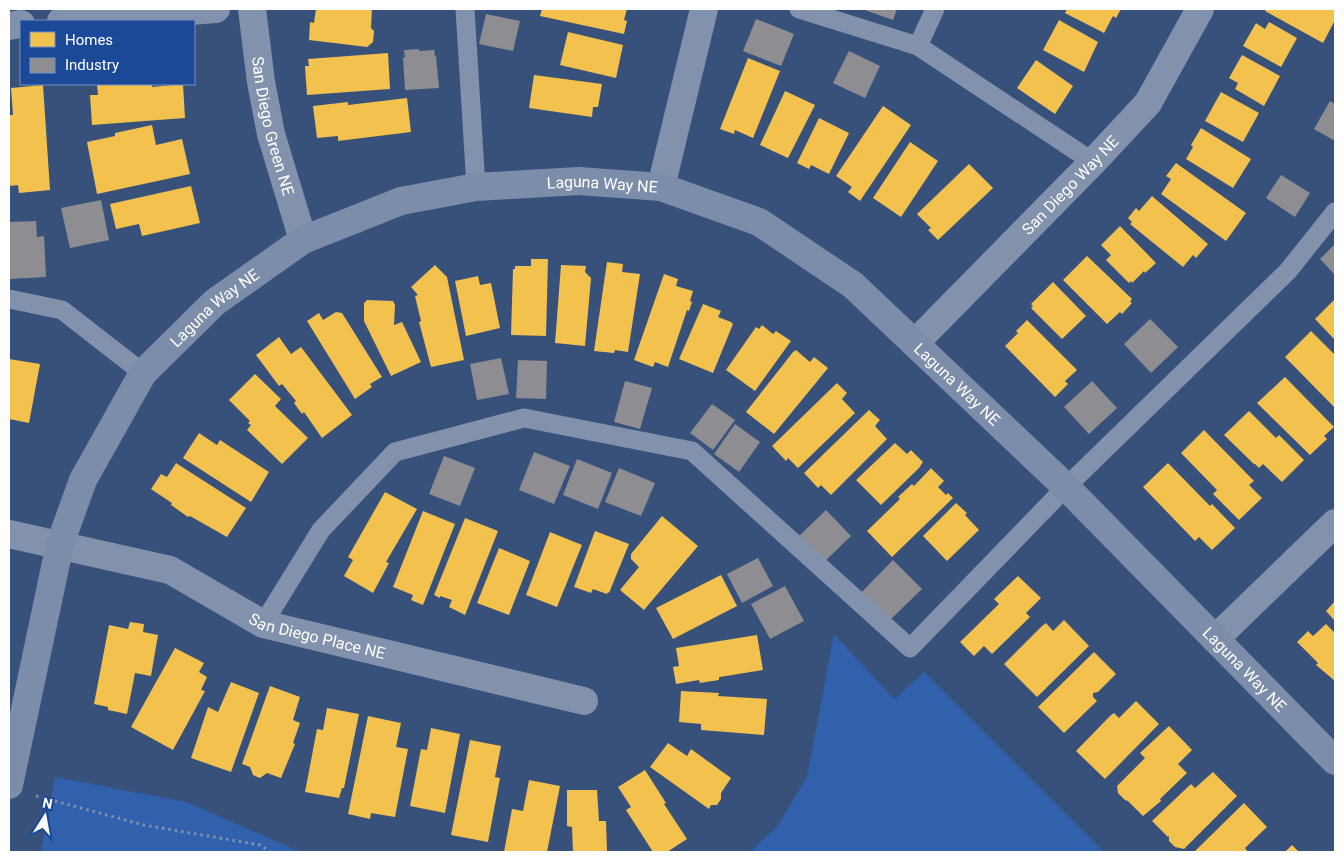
<svg xmlns="http://www.w3.org/2000/svg" width="1344" height="861" viewBox="0 0 1344 861" font-family="Roboto,sans-serif">
  <rect width="100%" height="100%" fill="#38517b"/>
  <g fill="#3160ac">
    <path d="M834,634L894,699L924,672L1104,852H749L777,827L807,777Z"/>
    <path d="M55,777L186,802L301,852H41Z"/>
  </g>
  <g fill="#f2c14e">
    <path d="M316,9H372L371,28L374,31L373,42L367,47L309,40L310,22L314,23Z"/>
    <path d="M542,9H627L624,20L627,21L624,34L540,16Z"/>
    <path d="M1067,9H1121L1116,18L1113,16L1104,33L1065,13Z"/>
    <path d="M1266,9H1332L1335,11V20L1323,43L1265,11Z"/>
    <path d="M1059,20L1098,42L1084,72L1043,50Z"/>
    <path d="M1269,22L1297,38L1281,67L1243,46L1256,23L1265,29Z"/>
    <path d="M568,32L623,45L616,78L560,65Z"/>
    <path d="M388,53L390,89L307,95L305,66H309L308,59Z"/>
    <path d="M1242,55L1280,76L1264,106L1235,89L1238,83L1229,78Z"/>
    <path d="M748,58L780,71L753,138L735,130L734,134L720,129Z"/>
    <path d="M1036,60L1073,86L1055,114L1017,88Z"/>
    <path d="M534,75L602,84L598,107H593L592,117L529,108Z"/>
    <path d="M97,84H152V87L183,84L185,118L92,125L90,95H98Z"/>
    <path d="M43,85L50,190L19,193L18,185L9,186V115H13L11,88Z"/>
    <path d="M785,91L815,105L788,158L760,145Z"/>
    <path d="M1221,92L1259,113L1243,142L1205,121Z"/>
    <path d="M407,98L411,132L338,141V136L317,138L313,106L348,102V105Z"/>
    <path d="M883,106L911,125L860,201L848,192L852,187L836,176Z"/>
    <path d="M819,118L849,133L829,174L811,165L809,169L797,163Z"/>
    <path d="M152,125L156,145L182,139L190,174L97,194L87,142L115,136V133Z"/>
    <path d="M1201,128L1251,159L1233,188L1186,159L1193,147L1191,145Z"/>
    <path d="M910,142L938,161L901,217L873,198Z"/>
    <path d="M1176,163L1246,213L1226,241L1161,194L1171,179L1166,176Z"/>
    <path d="M969,164L993,188L938,240L928,230L931,228L917,214Z"/>
    <path d="M191,186L200,223L142,236L139,224L116,229L110,204Z"/>
    <path d="M1152,196L1208,244L1196,258L1193,255L1183,267L1130,224L1132,222L1128,218L1136,208L1139,211Z"/>
    <path d="M1120,226L1156,263L1145,273L1144,271L1132,283L1131,281L1129,283L1106,260L1111,255L1101,245Z"/>
    <path d="M1087,256L1132,299L1130,302L1132,303L1122,314L1120,312L1107,324L1063,280Z"/>
    <path d="M531,259H548L546,336L511,335L513,269H515V266H531Z"/>
    <path d="M607,262L623,264L622,272L640,274L628,352L615,350L614,353L594,351Z"/>
    <path d="M435,265L447,277L464,360L431,367L419,322L421,321L415,296L418,295L411,287Z"/>
    <path d="M561,265L586,266L585,272L591,278L585,346L555,343Z"/>
    <path d="M664,274L678,279L676,286L693,291L690,301L692,302L689,311L687,310L668,367L655,362L653,367L634,360Z"/>
    <path d="M478,276L480,285L491,283L500,328L466,336L455,281Z"/>
    <path d="M1053,282L1086,316L1062,339L1031,308L1033,306L1031,304Z"/>
    <path d="M1335,299V340L1315,319Z"/>
    <path d="M367,300L393,301L395,305L394,325L402,322L421,362L391,376L364,321V303Z"/>
    <path d="M703,304L721,311L718,317L731,322L733,324L713,373L679,359Z"/>
    <path d="M336,312L342,313L382,377L370,384L372,387L355,399L307,321L319,313L323,320Z"/>
    <path d="M1027,320L1077,370L1065,381L1068,384L1055,397L1005,346L1018,333L1016,331Z"/>
    <path d="M762,325L773,334L776,331L791,341L755,391L726,370L756,327L759,329Z"/>
    <path d="M1311,331L1335,355V408L1285,357Z"/>
    <path d="M279,337L291,354L301,347L352,415L322,438L304,412L302,414L294,403L296,401L282,384L279,386L256,355Z"/>
    <path d="M796,350L810,362L814,357L828,368L774,434L746,412L793,352Z"/>
    <path d="M9,359L40,364L29,423L9,419Z"/>
    <path d="M255,374L281,399L275,406L308,438L282,464L247,430L251,425L248,423L250,421L229,400Z"/>
    <path d="M1285,377L1334,427L1324,436L1327,439L1310,455L1257,403Z"/>
    <path d="M837,383L847,393L842,399L855,413L798,468L788,458L786,461L772,446Z"/>
    <path d="M869,410L880,420L875,426L887,439L831,495L821,485L818,488L804,473Z"/>
    <path d="M1249,411L1276,438L1279,435L1304,460L1282,482L1263,464L1259,468L1255,464H1254L1224,435Z"/>
    <path d="M1204,430L1254,481L1249,485L1262,498L1239,520L1213,494L1217,490L1181,453Z"/>
    <path d="M199,433L217,445L220,440L269,472L251,502L183,458Z"/>
    <path d="M895,443L907,454L911,450L923,462L919,468L881,505L856,480Z"/>
    <path d="M176,463L246,508L227,537L190,516L188,517L171,505L172,503L151,489L161,474L167,477Z"/>
    <path d="M1168,463L1210,506L1212,504L1235,528L1212,550L1199,537L1195,541L1143,487Z"/>
    <path d="M931,468L944,481L938,487L946,495L948,493L953,498L892,557L867,531L900,499L898,497L912,484L914,486Z"/>
    <path d="M385,492L417,509L386,562L389,563L373,593L344,576L353,560L348,557Z"/>
    <path d="M956,503L967,513L965,515L979,530L947,561L923,536Z"/>
    <path d="M423,511L455,524L423,605L411,600L413,595L393,587Z"/>
    <path d="M662,516L698,546L644,610L620,590L639,567L631,559V554Z"/>
    <path d="M465,518L498,531L465,615L449,607L452,600L440,596V598L434,595Z"/>
    <path d="M595,531L629,544L609,593L608,592L607,594L593,589L591,593L574,587Z"/>
    <path d="M550,532L582,545L557,607L526,595Z"/>
    <path d="M499,548L530,561L509,615L477,603Z"/>
    <path d="M721,575L737,606L673,639L656,608Z"/>
    <path d="M1018,576L1041,598L1026,613L1030,617L992,654L984,646L974,656L960,642L999,604L994,599Z"/>
    <path d="M1335,601V621L1326,611Z"/>
    <path d="M1064,620L1089,646L1037,697L1004,664L1041,627L1046,623L1053,631Z"/>
    <path d="M130,622L144,624L143,632L158,635L151,676L135,673L127,714L108,710V707L94,704L109,625L128,629Z"/>
    <path d="M1326,624L1335,633V681L1316,665L1318,663L1297,642L1308,631L1313,636Z"/>
    <path d="M757,635L763,670L726,676L719,677V680L700,683L699,680L676,684L673,667L679,666L676,648Z"/>
    <path d="M175,648L204,663L199,672L207,677L201,690L205,691L173,750L131,727Z"/>
    <path d="M1094,652L1116,674L1098,692L1093,693V697L1097,701L1064,733L1038,707Z"/>
    <path d="M231,682L259,693L231,772L191,758L208,707L218,712Z"/>
    <path d="M270,686L300,697L293,720L300,723L293,743L295,744L281,778L267,773L260,778L253,775L250,767L242,764Z"/>
    <path d="M681,691L719,693L718,696L767,699L764,735L701,730V724L679,722Z"/>
    <path d="M1136,701L1159,724L1105,779L1076,751L1110,716L1114,713L1119,718Z"/>
    <path d="M327,708L359,714L344,788H342L339,798L305,792L317,729L323,730Z"/>
    <path d="M368,716L401,723L396,747L408,749L395,817L371,813L370,819L348,814Z"/>
    <path d="M1169,726L1192,750L1178,764L1187,773L1160,799L1161,801L1143,816L1128,801L1125,800L1118,793L1117,786L1145,758L1140,753Z"/>
    <path d="M431,728L460,734L445,813L410,806L421,749L427,750Z"/>
    <path d="M470,740L501,746L495,777L500,778L488,842L451,835Z"/>
    <path d="M668,743L687,756L691,749L731,778L721,793V799L717,805H711L709,809L650,767Z"/>
    <path d="M645,770L666,803L664,804L687,839L667,852H653L626,810L631,807L618,787Z"/>
    <path d="M1213,772L1237,796L1184,849L1175,847L1169,841V836L1168,837L1152,821L1191,784L1195,788Z"/>
    <path d="M529,780L560,786L547,852H504L512,809L523,811Z"/>
    <path d="M567,790H597L599,821H606L607,852H573L572,827L567,826Z"/>
    <path d="M1244,803L1267,827L1245,848L1248,852H1194Z"/>
    <path d="M1292,845L1299,852H1285Z"/>
  </g>
  <g fill="#8d8d92">
    <path d="M862,9H897L893,20Z"/>
    <path d="M486,14L520,21L513,51L479,44Z"/>
    <path d="M756,19L794,34L781,66L743,51Z"/>
    <path d="M419,49V51L434,50L435,56H436L439,88L405,90L403,57L405,58L404,50Z"/>
    <path d="M849,51L880,66L865,98L833,83Z"/>
    <path d="M1330,101L1335,104V141L1314,129Z"/>
    <path d="M1281,175L1310,193L1295,217L1266,198Z"/>
    <path d="M101,200L109,240L70,248L61,208Z"/>
    <path d="M36,221L37,237L44,236L46,277L9,279V222Z"/>
    <path d="M1335,244V275L1320,259Z"/>
    <path d="M1150,319L1178,347L1151,373L1124,344Z"/>
    <path d="M501,358L509,394L477,400L470,364Z"/>
    <path d="M518,360L547,361L546,399L516,398Z"/>
    <path d="M625,381L652,388L640,429L614,422Z"/>
    <path d="M1092,381L1117,408L1089,434L1064,407Z"/>
    <path d="M712,404L735,420L713,450L690,433Z"/>
    <path d="M735,424L760,442L739,472L714,454Z"/>
    <path d="M534,452L570,466L554,504L519,490Z"/>
    <path d="M444,456L475,468L460,506L429,494Z"/>
    <path d="M577,459L612,473L598,509L563,495Z"/>
    <path d="M619,468L655,483L641,516L605,502Z"/>
    <path d="M826,510L851,536L822,564L797,538Z"/>
    <path d="M758,558L773,586L742,603L727,574Z"/>
    <path d="M893,560L922,589L891,619L857,597Z"/>
    <path d="M785,586L804,621L770,639L751,604Z"/>
  </g>
  <g fill="none" stroke-linecap="round" stroke-linejoin="round">
    <path stroke="#8292ad" stroke-width="3" stroke-dasharray="2.5 4" stroke-linecap="butt" d="M36,796L144,825L260,845L270,852"/>
    <g stroke="#8292ad" stroke-width="19">
      <path d="M465,9L476,187"/>
      <path d="M799,9L918,46L1093,162"/>
      <path d="M918,46L935,9"/>
      <path d="M9,299L62,310L143,373"/>
      <path d="M263,624L321,530L395,452L524,418L692,451L910,648L1066,487L1288,271L1335,212"/>
    </g>
    <g stroke="#8292ad" stroke-width="28">
      <path id="s1" d="M252,9L261,82L271,134L303,240"/>
      <path d="M61,21L216,9"/>
      <path d="M9,26L21,24"/>
      <path d="M661,187L704,9"/>
      <path id="s2" d="M916,342L1093,162L1148,103L1200,9"/>
      <path id="s3" d="M9,534L170,570L263,624L584,701"/>
      <path d="M1215,639L1335,523"/>
    </g>
    <path stroke="#7c8daa" stroke-width="28" id="s4" d="M9,785L60,544L83,480L143,373L215,302L303,240L401,201L476,187L579,181L661,187L759,222L853,285L1066,487L1335,761"/>
  </g>
  <g text-anchor="middle" stroke-width="5" stroke-linejoin="round" paint-order="stroke">
    <g font-size="16" fill="#fff" stroke="#1c4997">
      <text dy="6" stroke="none"><textPath href="#s1" startOffset="119">San Diego Green NE</textPath></text>
      <text dy="6" stroke="none"><textPath href="#s2" startOffset="220">San Diego Way NE</textPath></text>
      <text dy="6" stroke="none"><textPath href="#s4" startOffset="954">Laguna Way NE</textPath></text>
      <text dy="6" stroke="none"><textPath href="#s4" startOffset="534">Laguna Way NE</textPath></text>
      <text dy="6" stroke="none"><textPath href="#s4" startOffset="1374">Laguna Way NE</textPath></text>
      <text dy="6" stroke="none"><textPath href="#s3" startOffset="328">San Diego Place NE</textPath></text>
      <text dy="6" stroke="none"><textPath href="#s4" startOffset="1779">Laguna Way NE</textPath></text>
    </g>
  </g>
  <rect width="1344" height="861" fill="none" stroke="#ffffff" stroke-width="20"/>
  <rect x="20" y="20" width="175" height="65" fill="#1c4997" stroke="#7792c1"/>
  <rect x="30" y="32" width="25" height="15" fill="#f2c14e" stroke="#7792c1"/>
  <text x="65" y="45" font-size="15" fill="#ffffff">Homes</text>
  <rect x="30" y="58" width="25" height="15" fill="#8d8d92" stroke="#7792c1"/>
  <text x="65" y="70" font-size="15" fill="#ffffff">Industry</text>
  <g transform="translate(45 816) rotate(11)" stroke="#1c4997" stroke-width="4" paint-order="stroke">
  <path d="M0-4L9 19L0 12L-9 19Z" fill="#ffffff"/>
  <text y="-8" font-size="14" font-weight="bold" text-anchor="middle" fill="#ffffff">N</text>
  </g>
</svg>
